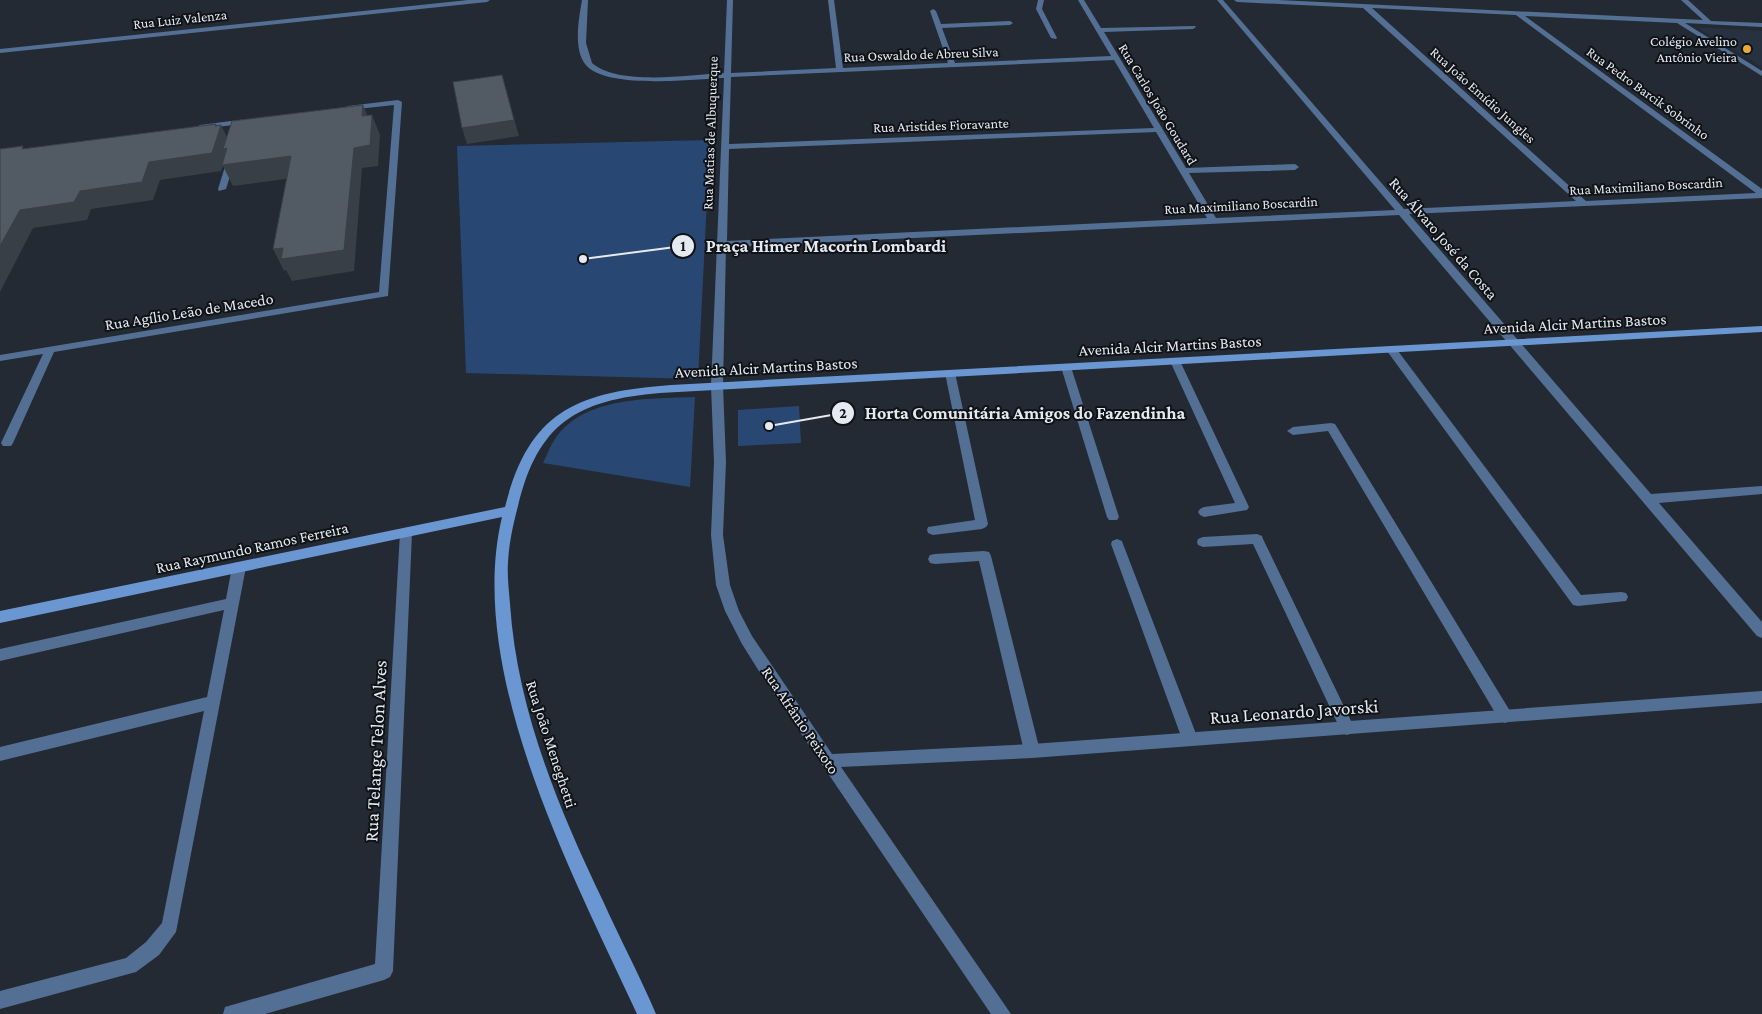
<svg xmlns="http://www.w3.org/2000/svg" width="1762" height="1014" viewBox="0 0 1762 1014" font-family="'Crimson Pro',serif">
  <rect width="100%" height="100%" fill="#232a33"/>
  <path fill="#273140" d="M1696,27L1762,31V67Z"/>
  <g fill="#284873">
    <path d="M710,140L698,379L466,373L457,146Z"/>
    <path d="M695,397L690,487L543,463C547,455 550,446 555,439C584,396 649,399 695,397Z"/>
    <path d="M799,406L801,443L738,446V410Z"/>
  </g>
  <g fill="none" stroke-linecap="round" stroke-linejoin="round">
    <g fill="#546f94" fill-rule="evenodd">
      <path d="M232,154L236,157L226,189L219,191L218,189L228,157Z"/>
      <path d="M1391,346L1395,347L1581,595L1621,592L1626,593L1628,597L1626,601L1578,606L1573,605L1387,351L1386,349L1387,347Z"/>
      <path d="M1175,358L1180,361L1249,507L1247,510L1204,517L1200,515L1198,512L1200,509L1204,507L1235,503L1170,361Z"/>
      <path d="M1066,364L1071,367L1119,517L1117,520H1109L1107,517L1061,367Z"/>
      <path d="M950,370L955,373L988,524L986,527L982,529L933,535L928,533L927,530L928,527L975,520L945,373Z"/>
      <path d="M1331,423L1335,424L1510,711L1512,716L1510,721L1505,723L1500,721L1328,431L1293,435L1287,431L1293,427Z"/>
      <path d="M1257,534L1262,536L1263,539L1352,723L1355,728L1352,733L1347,735L1342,733L1253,544L1203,547L1198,545L1197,542L1198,539L1203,537Z"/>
      <path d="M1117,539L1122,541L1123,544L1198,739L1195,744L1190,746L1185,744L1182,739L1111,544L1112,541Z"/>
      <path d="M984,551L989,552L991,556L1040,751L1037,756L1032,758L1027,756L1024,751L979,561L935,564L930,563L928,559L930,555L935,554Z"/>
      <path d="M239,562L244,563L246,567L176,932L159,955L136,972L0,1009V991L126,958L146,942L162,923L204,711L0,761V747L207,697L224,610L0,661V649L226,599L232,567L234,563Z"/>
    </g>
    <g fill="#546f94" fill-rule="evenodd">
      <path d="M468,0H490L487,2L0,53V49Z"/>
      <path d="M582,0H588L586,43L592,63C618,86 689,75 724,73L727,0H733L731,73L836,68L828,0H834L843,68L948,63L930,11L933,9L936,11L941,24L1010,21L1013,23L1010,25L942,28L955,63L1111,56L1078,0H1084L1101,28L1195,26L1196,27L1193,29L1104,32L1186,168L1295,164L1299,167L1295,170L1189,173L1216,218L1395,210L1217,0H1223L1404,209L1576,201L1363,8L1237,2L1234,0H1278L1703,20L1681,0H1688L1711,21L1762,23V27L1685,23L1762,71V76L1677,23L1525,16L1762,189V198L1409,214L1651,494L1762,486V494L1659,503L1762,622V638L1757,636L1399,215L726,247L723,386L726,462L723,535L730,585L739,611L752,636L832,754L1032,744L1762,691V703L1032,758L841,767L1011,1014H991L762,676L742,644L725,611L716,585L711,535L714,462L711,386L724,78C693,79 605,90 585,64C573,48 579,18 582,0ZM1372,8L1516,15L1756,193L1586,201ZM1114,60L1154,128L729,144L731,77ZM1156,132L1207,218L727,241L729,149Z"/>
      <path d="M1038,0H1044L1042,9L1057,38L1056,39L1051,38L1036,9Z"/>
      <path d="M398,100L402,102L388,296L54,352L13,443L11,446H3L1,443L43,354L0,361V355L379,292L394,105L348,110L344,108L348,106Z"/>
      <path d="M247,119H250V123L200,129L196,127L200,125Z"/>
      <path d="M406,528L411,530L412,533L393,971L390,977L384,980L265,1014H223L225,1007L232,1005L375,964L400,533L401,530Z"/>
    </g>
    <path fill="#6a96d2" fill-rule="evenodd" d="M1762,326V332L660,393C577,400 538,423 518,506C513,525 509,543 508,562C507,576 509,590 510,604C517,709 558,807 603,901C620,939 640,976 656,1014H637C573,875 465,673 502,517L0,623V611L505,507C529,411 577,392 671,385Z"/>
  </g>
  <g fill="#393f46">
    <path d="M502,75L519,136L467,144L462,128Z"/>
    <path d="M363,105L371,125L362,116Z"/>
    <path d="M372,115L380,135L378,166L362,168L354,271L292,281L286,270L284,271L273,249L354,148Z"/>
    <path d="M216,124L219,131L221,125L230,143L291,156L300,177L233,186L223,166L221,171L160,180L153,200L91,209L87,220L33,228L0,292V246L20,210L80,191L149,162L215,126Z"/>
  </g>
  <g fill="#525a64" stroke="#393f46">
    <path d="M502,75L514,120L462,128L453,82Z"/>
    <path d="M363,105L362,116L372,115L370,145L354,148L344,250L281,259L283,248L273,249L291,156L222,165L227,148L223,149L232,121Z"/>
    <path d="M216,124L215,126L221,125L212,153L149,162L142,182L80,191L74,202L20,210L0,246V149L23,146L22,149Z"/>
  </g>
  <circle fill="#eba93a" stroke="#0f1216" stroke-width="2" cx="1747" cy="49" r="5"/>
  <g text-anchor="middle" stroke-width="4" stroke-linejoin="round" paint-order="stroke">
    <g font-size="14" fill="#e5eaf0" stroke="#0f1216">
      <text transform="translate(180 19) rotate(-6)" y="5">Rua Luiz Valenza</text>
      <text transform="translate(921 54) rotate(-2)" y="5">Rua Oswaldo de Abreu Silva</text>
      <text transform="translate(1648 93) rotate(36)" y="5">Rua Pedro Barcik Sobrinho</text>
      <text transform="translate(1483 95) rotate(42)" y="5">Rua João Emídio Jungles</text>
      <text transform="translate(1158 104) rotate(59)" y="5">Rua Carlos João Goudard</text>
      <text transform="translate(941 125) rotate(-2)" y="5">Rua Aristides Fioravante</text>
      <text transform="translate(710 133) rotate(-88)" y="5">Rua Matias de Albuquerque</text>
      <text transform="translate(1646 186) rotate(-3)" y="5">Rua Maximiliano Boscardin</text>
      <text transform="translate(1241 205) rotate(-3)" y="5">Rua Maximiliano Boscardin</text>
    </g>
    <g font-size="14" fill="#e5eaf0" stroke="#0f1216" text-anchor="end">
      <text x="1737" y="46">Colégio Avelino<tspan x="1737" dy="16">Antônio Vieira</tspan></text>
    </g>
    <g font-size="16" fill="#e5eaf0" stroke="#0f1216">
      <text transform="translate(1444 238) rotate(49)" y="6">Rua Álvaro José da Costa</text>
      <text transform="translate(189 311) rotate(-9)" y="6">Rua Agílio Leão de Macedo</text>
      <text transform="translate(1575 323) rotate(-3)" y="6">Avenida Alcir Martins Bastos</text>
      <text transform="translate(1170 345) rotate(-3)" y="6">Avenida Alcir Martins Bastos</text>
      <text transform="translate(766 367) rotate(-3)" y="6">Avenida Alcir Martins Bastos</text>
      <text transform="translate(252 547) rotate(-12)" y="6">Rua Raymundo Ramos Ferreira</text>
      <text transform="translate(801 720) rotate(56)" y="6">Rua Afrânio Peixoto</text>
      <text transform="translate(552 744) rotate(72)" y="6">Rua João Meneghetti</text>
    </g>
    <g font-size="19" fill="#e5eaf0" stroke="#0f1216">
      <text transform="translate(1294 711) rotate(-4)" y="7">Rua Leonardo Javorski</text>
      <text transform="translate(375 751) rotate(-87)" y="7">Rua Telange Telon Alves</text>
    </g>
  </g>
  <path fill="none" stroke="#e5eaf0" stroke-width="2" d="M583 259L683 246M769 426L843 413"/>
  <g fill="#e5eaf0" stroke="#0f1216" stroke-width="2">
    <circle cx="583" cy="259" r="5"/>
    <circle cx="769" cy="426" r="5"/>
    <circle cx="683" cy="246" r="12"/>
    <circle cx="843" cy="413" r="12"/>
  </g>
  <g font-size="15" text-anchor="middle" font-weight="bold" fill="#111">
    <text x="683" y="251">1</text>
    <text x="843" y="418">2</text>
  </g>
  <g font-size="18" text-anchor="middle" font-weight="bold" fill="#e5eaf0" stroke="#0f1216" stroke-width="4" stroke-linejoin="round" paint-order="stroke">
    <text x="826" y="252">Praça Himer Macorin Lombardi</text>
    <text x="1025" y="419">Horta Comunitária Amigos do Fazendinha</text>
  </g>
</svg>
